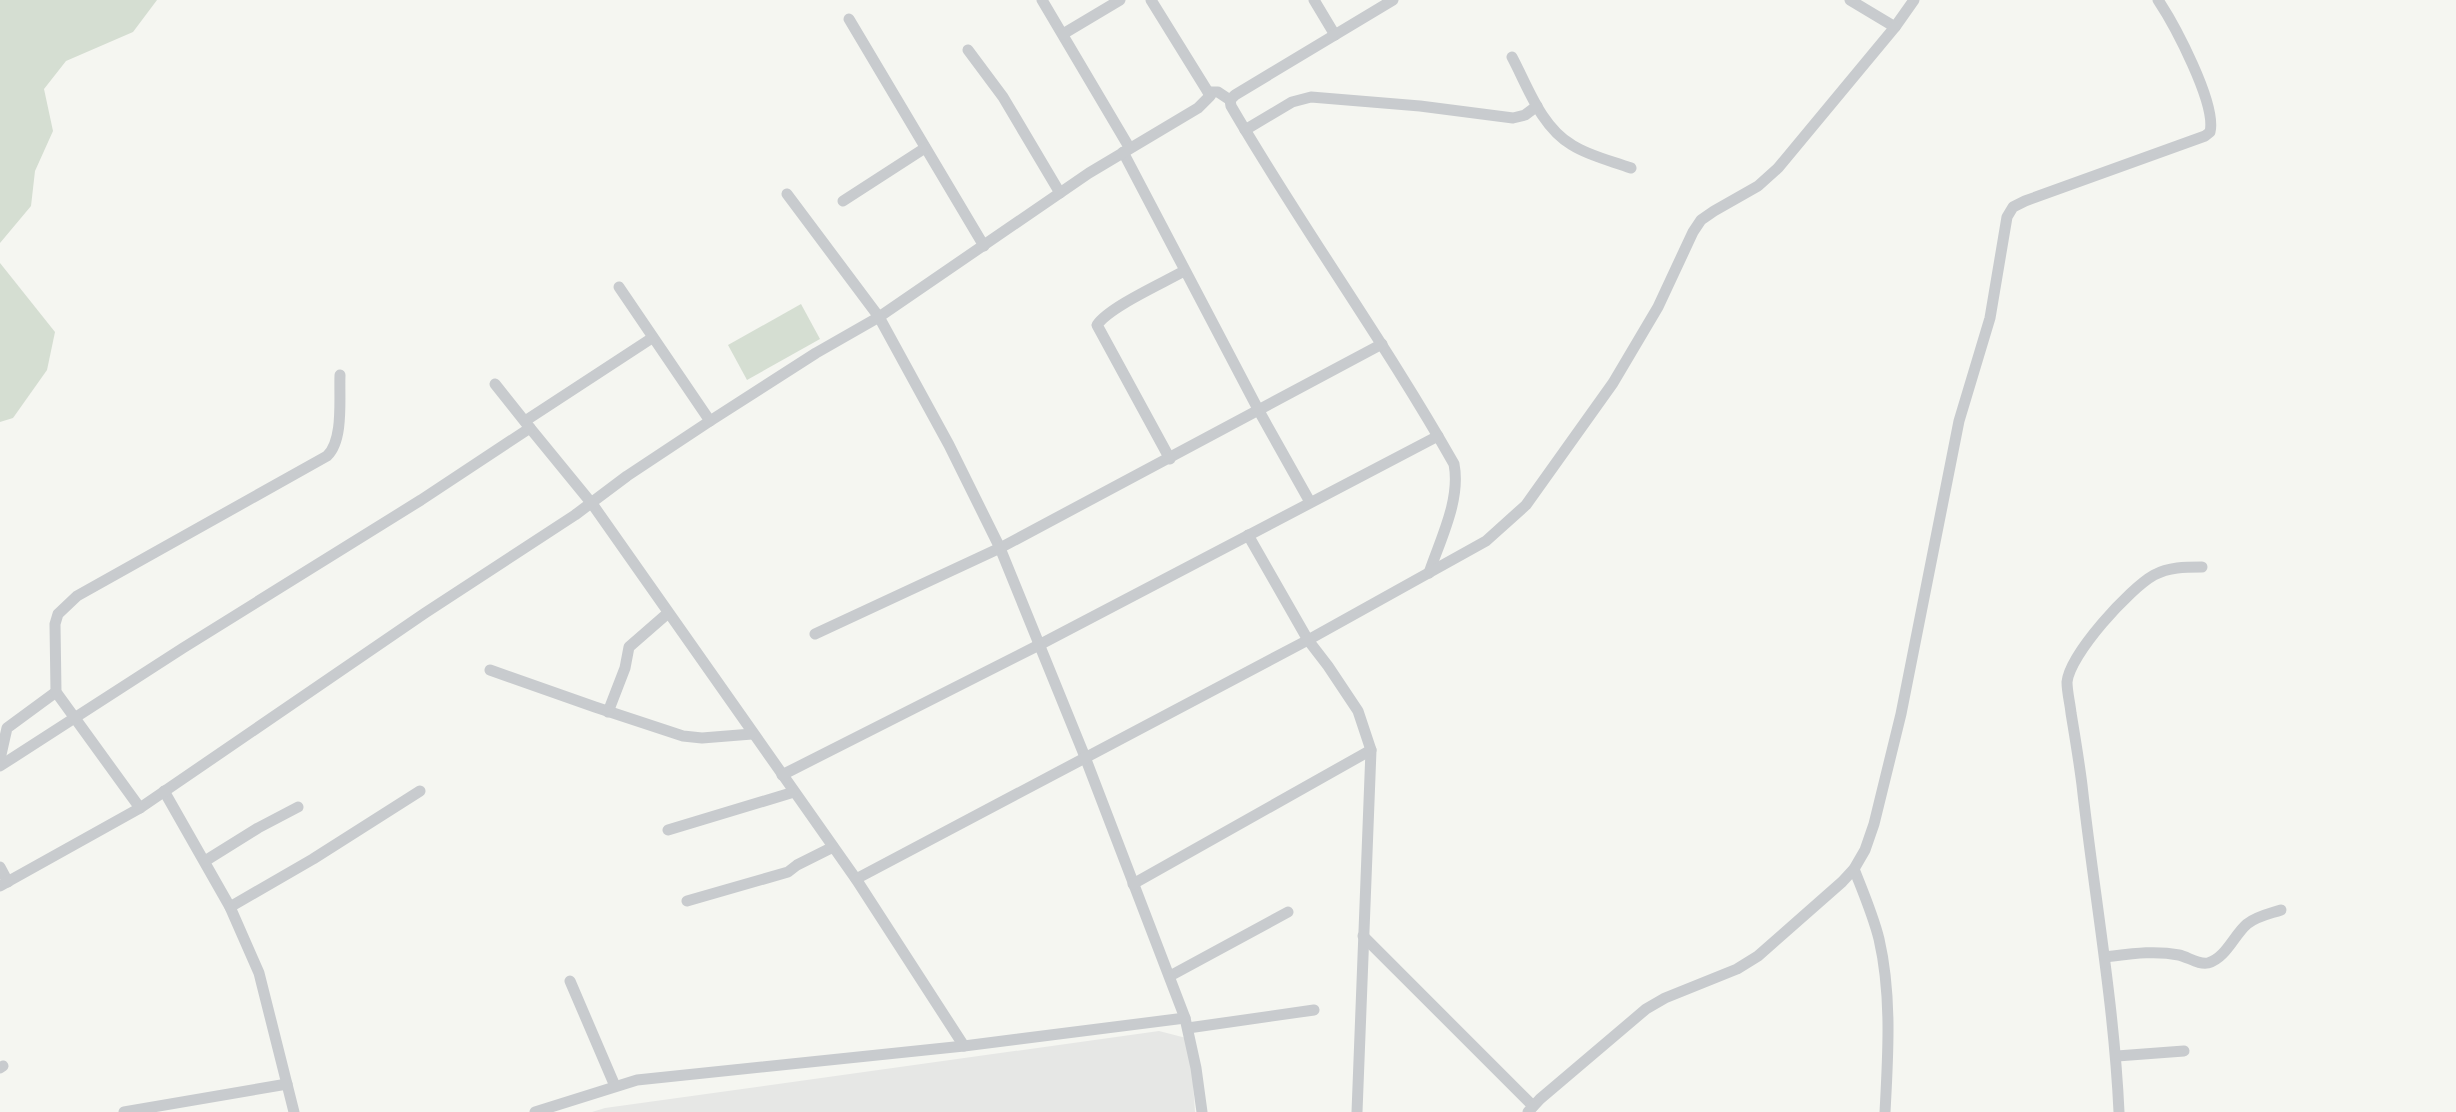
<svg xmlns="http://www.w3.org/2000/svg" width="2456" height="1112" viewBox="0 0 2456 1112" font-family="Quicksand,sans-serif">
  <rect width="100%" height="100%" fill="#f5f6f1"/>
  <path fill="#e6e7e5" d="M1159,1031L1190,1039L1195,1112H592L605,1108Z"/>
  <g fill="#d5ded2">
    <path d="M0,0H157L133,32L66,61L44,89L53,131L35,171L31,206L0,243Z"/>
    <path d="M0,263L55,332L47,370L13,418L0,422Z"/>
    <path d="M801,304L820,339L747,380L728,345Z"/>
  </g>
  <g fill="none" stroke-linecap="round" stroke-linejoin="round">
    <g stroke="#c8cbce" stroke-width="11">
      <path d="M1042,0L1129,147"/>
      <path d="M1314,0L1335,35"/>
      <path d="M1850,0L1895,27"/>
      <path d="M849,19L984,246"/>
      <path d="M1063,34L1120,0"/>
      <path d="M968,50L1003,97L1060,193"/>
      <path d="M1512,57C1528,87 1541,127 1572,145C1589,156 1612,161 1631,168"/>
      <path d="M1208,92H1218L1230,100L1231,106C1302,228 1385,342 1454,464C1461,500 1440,540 1429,573"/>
      <path d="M1230,100L1235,95L1393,0"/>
      <path d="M1245,130L1292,102L1311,97L1420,106L1513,118L1525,115L1537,106"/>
      <path d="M1123,152L1259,411L1310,502"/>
      <path d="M787,194L879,317L949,445L1000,548L1085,757L1185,1018L1196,1068L1202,1112"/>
      <path d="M843,201L925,148"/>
      <path d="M619,287L710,421"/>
      <path d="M525,421L652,338"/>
      <path d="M530,428L593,505L856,879L964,1046"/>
      <path d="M1170,459L1097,325C1109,307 1163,283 1184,271"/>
      <path d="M1248,535L1308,640L1328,666L1358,711L1371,750L1357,1112"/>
      <path d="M815,634L1000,548L1382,344"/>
      <path d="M490,670L595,707L683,736L702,738L752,734"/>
      <path d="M608,712L625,668L629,647L668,613"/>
      <path d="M0,759L7,728L56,692"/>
      <path d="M0,766L183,648L421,500L530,428L495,384"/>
      <path d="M782,775L1039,645L1438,436"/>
      <path d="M164,791L230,907L259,973L294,1112"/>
      <path d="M140,808L56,692L55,624L58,614L77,596L327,456C344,440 339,398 340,375"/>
      <path d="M668,830L794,792"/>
      <path d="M205,861L258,828L298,807"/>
      <path d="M0,867L8,882"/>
      <path d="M1854,869C1863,892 1873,915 1879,939C1892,995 1888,1056 1885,1112"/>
      <path d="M856,879L1308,640L1486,541L1526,505L1613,383L1658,307L1693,232L1701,220L1714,211L1758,186L1778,168L1895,27L1914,0"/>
      <path d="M1133,884L1371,750"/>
      <path d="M0,886L140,808L425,613L575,515L627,476L710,421L816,353L879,317L1089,173L1198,108L1210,96L1208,92L1151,0"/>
      <path d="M687,901L788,872L797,865L833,847"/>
      <path d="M230,907L313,859L420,791"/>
      <path d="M1363,936L1533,1106"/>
      <path d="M2105,957C2130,954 2154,950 2179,955C2188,957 2199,965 2208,963C2226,958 2234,935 2247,924C2257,916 2269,914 2281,910"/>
      <path d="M1170,976L1288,912"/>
      <path d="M570,981L615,1086"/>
      <path d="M1188,1028L1314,1010"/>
      <path d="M2117,1056L2184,1051"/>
      <path d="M0,1068L3,1066"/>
      <path d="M124,1112L287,1084"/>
      <path d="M535,1112L637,1080L964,1046L1185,1018"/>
      <path d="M1528,1112L1540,1099L1646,1009L1665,998L1737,969L1758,956L1842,882L1854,869L1865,850L1874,824L1901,714L1959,421L1990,318L2007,217L2013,207L2025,201L2205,136L2210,132C2217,104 2174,24 2158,0"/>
      <path d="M2119,1112C2114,1002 2094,894 2082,785C2079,761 2075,737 2071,713C2070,703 2067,692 2067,682C2070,654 2129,589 2154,575C2169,567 2185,567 2202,567"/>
    </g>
  </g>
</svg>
